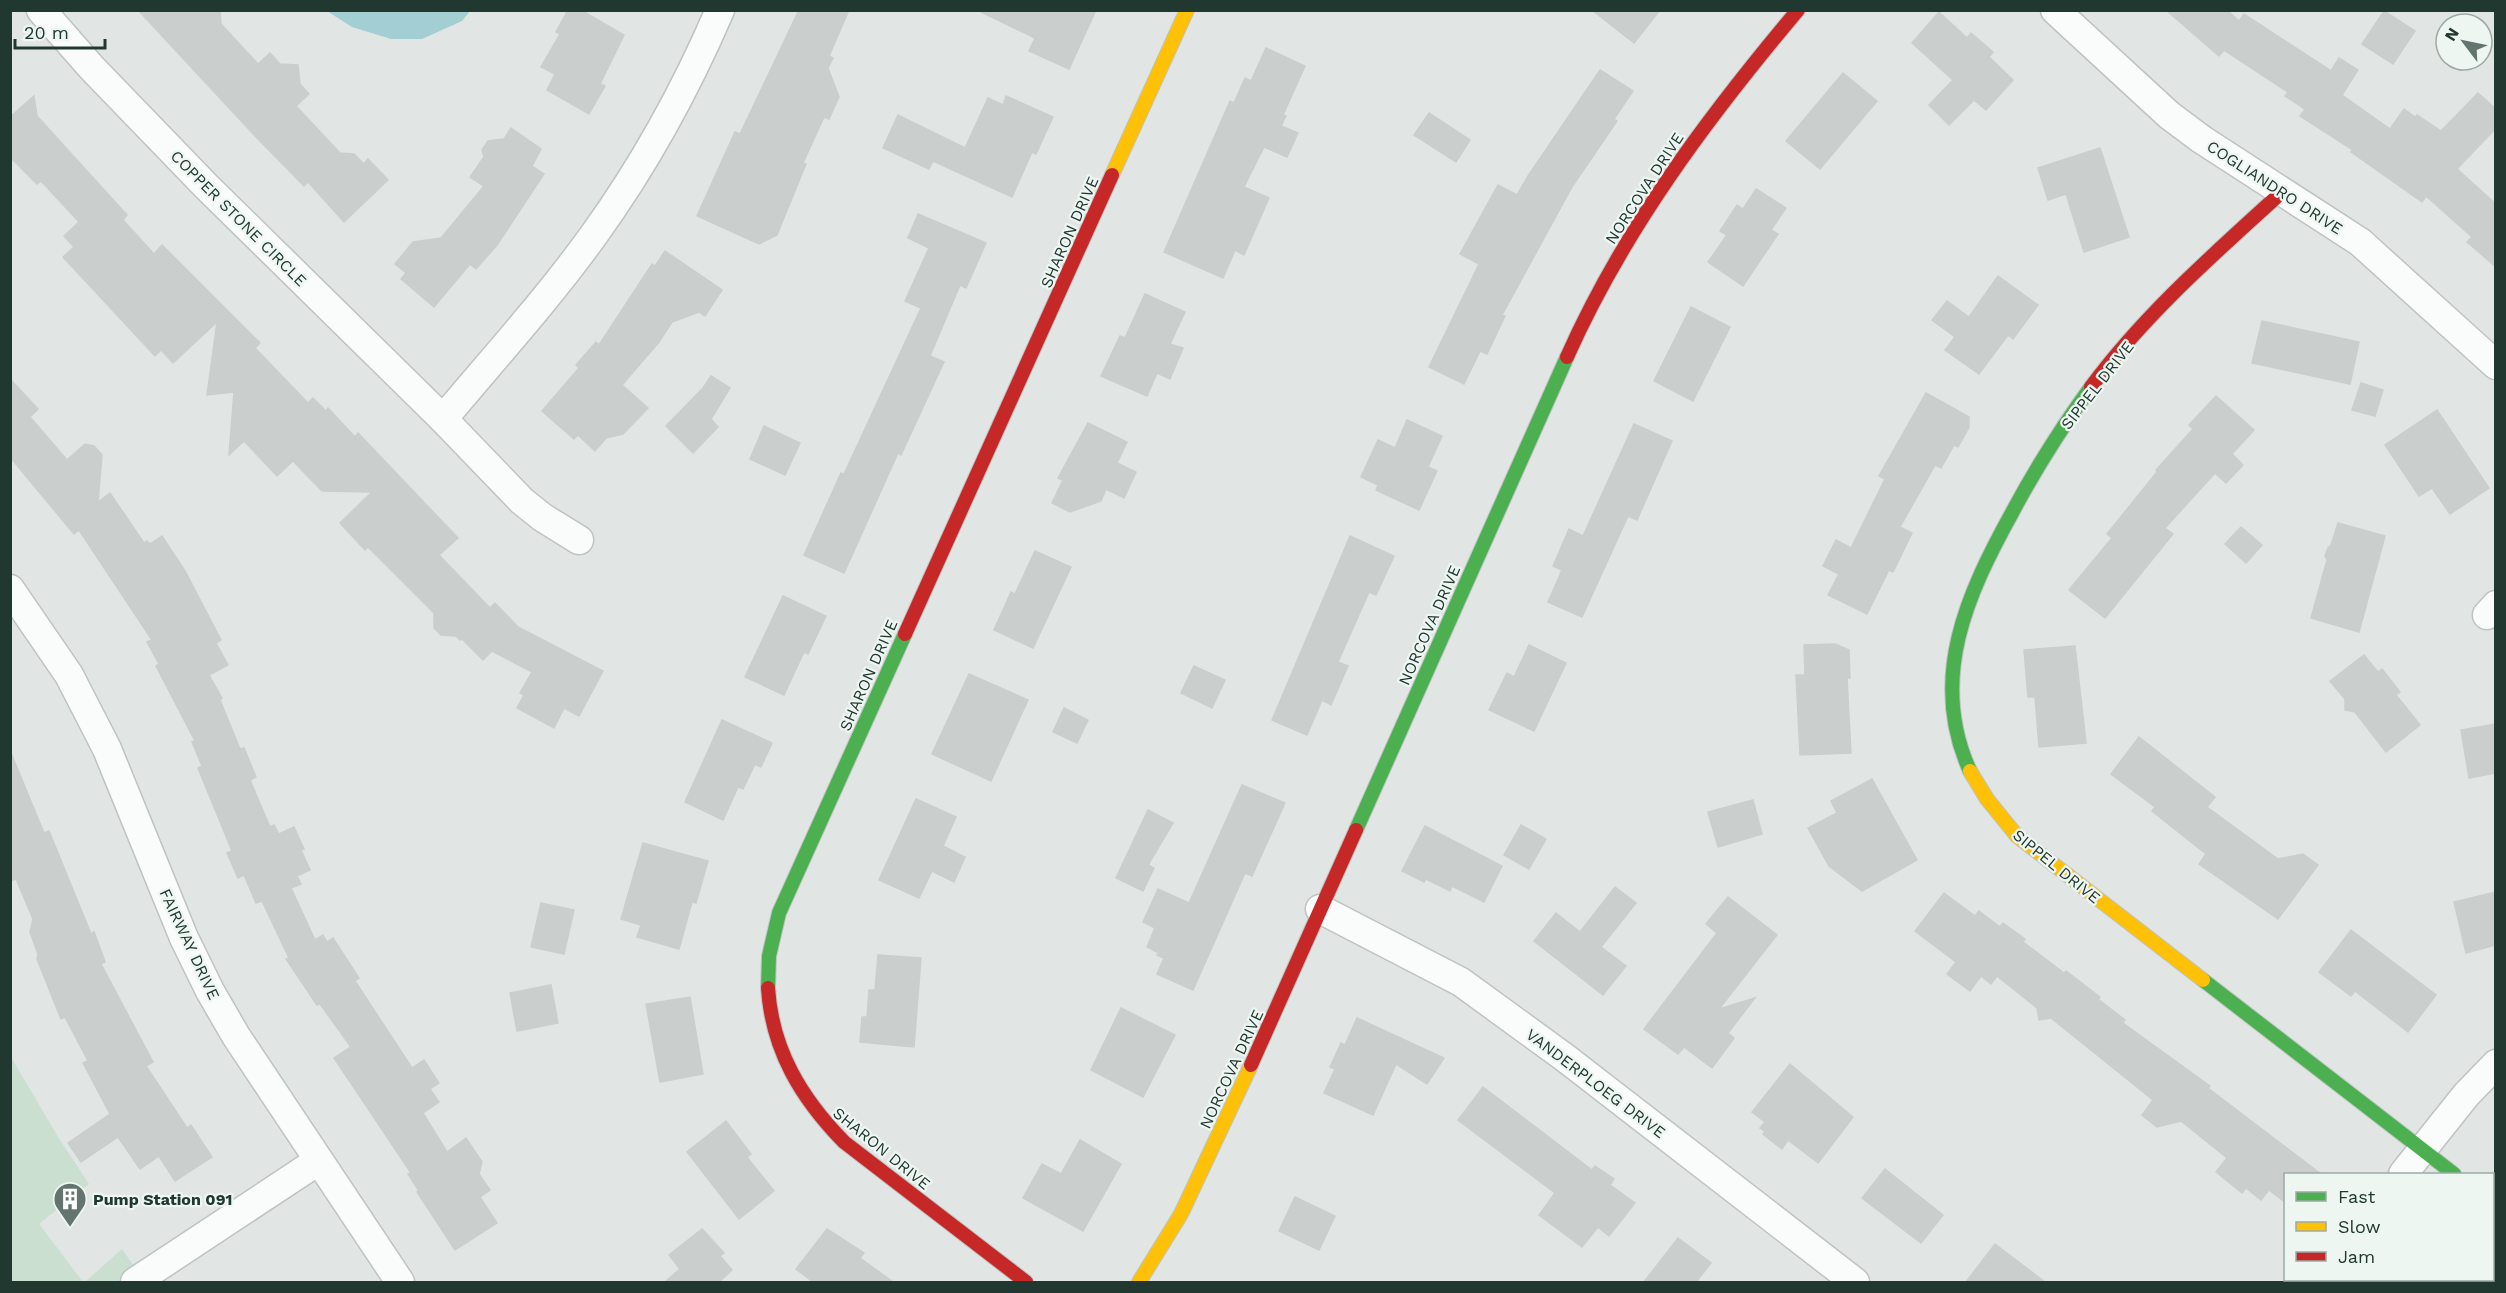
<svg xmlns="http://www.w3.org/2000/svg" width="2506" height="1293" viewBox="0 0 2506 1293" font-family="'Work Sans',sans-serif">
  <rect width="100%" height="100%" fill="#e1e6e4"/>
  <g fill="#cadfd0">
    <path d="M11,1057L58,1137L89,1184L39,1224L83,1282H11Z"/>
    <path d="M122,1249L145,1282H85Z"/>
  </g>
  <path fill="#a3ced3" d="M327,11H470L462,21L422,39H391L352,27Z"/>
  <g fill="#cacfcd" stroke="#cacfcd" stroke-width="1.5">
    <path d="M138,10H220L221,24L258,64L270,53L280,64L298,65L300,84L309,94L296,106L340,153L354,154L364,164L368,159L388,180L344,222L308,182L304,186L256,137Z"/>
    <path d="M568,10H581L624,35L600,84L605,86L589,114L547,90L555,74L541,67L560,34L556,32Z"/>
    <path d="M799,10H849L829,56L833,58L828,68L839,97L829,119L824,117L803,163L806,164L777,235L759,244L697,216L735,132L740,134Z"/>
    <path d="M977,10H1096L1069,69L1029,51L1035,38Z"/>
    <path d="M1592,10H1660L1634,43Z"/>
    <path d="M2166,10H2227L2239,21L2244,14L2331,71L2339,58L2358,70L2342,95L2390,129L2404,109L2415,117L2417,115L2441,131L2478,93L2496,109V128L2457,169L2496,204V267L2467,242L2472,237L2426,196L2422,202L2351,152L2353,150L2300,116L2305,109L2285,96L2288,92L2224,50L2219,56Z"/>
    <path d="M2384,11L2415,31L2393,64L2362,44Z"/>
    <path d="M1939,12L1967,38L1971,33L1993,52L1989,57L2013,80L1986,110L1974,100L1949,125L1929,105L1953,80L1912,43Z"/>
    <path d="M1266,48L1305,66L1283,115L1286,116L1281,126L1298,133L1287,157L1264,147L1244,187L1269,198L1244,255L1235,250L1223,278L1164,252L1230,101L1234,103L1245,78L1251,81Z"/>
    <path d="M1600,70L1633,91L1614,119L1617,121L1572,187L1502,315L1505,316L1487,354L1480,351L1464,384L1429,367L1479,264L1460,254L1498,185L1517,195L1528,176Z"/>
    <path d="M1843,73L1877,101L1820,169L1786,141Z"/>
    <path d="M34,96L37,116L127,215L123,220L154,254L162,245L260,343L255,348L308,403L313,398L326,411L328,408L355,437L358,433L458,538L439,555L490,608L495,603L518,627L603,671L579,716L564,708L554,728L517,708L524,695L520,693L532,672L492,651L483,660L462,639L460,640L456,636L441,635L434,628V613L368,547L365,550L340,523L372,492L322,491L293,461L277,476L244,441L229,455L234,392L207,395L217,322L173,363L161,350L155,356L63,257L74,247L64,236L79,222L41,181L37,184L10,157V117Z"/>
    <path d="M1006,96L1053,117L1036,154L1032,152L1012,197L933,161L929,169L883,148L898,115L965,148L988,98L1003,105Z"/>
    <path d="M1429,113L1470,140L1456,162L1414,135Z"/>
    <path d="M511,128L541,149L532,166L544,174L497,245L476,269L470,264L434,307L401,279L406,273L395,264L413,242L441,238L484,186L470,177L484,157L482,150L488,141L504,139Z"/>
    <path d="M2100,148L2129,237L2084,252L2066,194L2048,200L2038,168Z"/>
    <path d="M1756,189L1786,208L1771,230L1778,234L1743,286L1708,262L1727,235L1720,231L1737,205L1743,209Z"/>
    <path d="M918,214L986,243L966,288L960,285L930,356L944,362L901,455L898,453L844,573L804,555L841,473L844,474L921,308L905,301L929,248L908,238Z"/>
    <path d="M665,251L722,290L705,316L699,312L672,322L659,342L622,385L648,408L623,434L606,438L595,451L578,435L574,439L542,411L579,368L576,365L596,342L599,345L652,264L655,266Z"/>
    <path d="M1998,276L2038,305L2013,339L2008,335L1979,374L1945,350L1955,337L1932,320L1947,301L1969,317Z"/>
    <path d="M1145,294L1185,312L1170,344L1183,348L1170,379L1157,373L1147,396L1101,376L1120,336L1125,338Z"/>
    <path d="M1691,307L1730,327L1693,401L1654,381Z"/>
    <path d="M2262,321L2359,342L2350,384L2252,363Z"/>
    <path d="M711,376L730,388L711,419L718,427L693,453L666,426L703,388Z"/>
    <path d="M10,379L38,409L30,417L67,460L85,444L94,446L102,455L98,502L110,493L144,543L147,541L150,544L162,536L185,571L221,640L216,643L228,665L209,675L222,698L220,700L240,749L244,748L256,777L250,780L270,827L274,825L279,834L294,827L304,849L301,850L310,870L297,876L301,884L291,888L315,940L323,935L327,942L333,938L359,978L355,981L412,1068L424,1060L439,1083L430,1089L439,1102L423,1113L447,1152L466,1138L482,1162L479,1174L490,1190L480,1197L497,1223L455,1250L417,1192L419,1191L408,1174L411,1173L334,1058L351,1047L320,1004L317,1005L286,959L289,958L262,901L256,903L244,875L238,878L227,853L232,851L198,768L202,766L192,742L195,741L156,666L159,664L147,642L152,640L79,530L74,534L10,457Z"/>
    <path d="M2361,383L2383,390L2375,416L2352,410Z"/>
    <path d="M1926,393L1969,417V427L1958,447L1954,445L1941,468L1935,465L1900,527L1912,533L1893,572L1889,570L1867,614L1828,595L1839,574L1823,566L1836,540L1851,548L1885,479L1879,476Z"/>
    <path d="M2216,396L2254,430L2232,454L2243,465L2226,483L2215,473L2165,528L2173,534L2105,618L2069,590L2112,538L2107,534L2157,472L2156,470L2193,429L2189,425Z"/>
    <path d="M2437,410L2489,488L2450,514L2432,488L2419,496L2385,445Z"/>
    <path d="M1407,420L1442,436L1428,467L1437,471L1419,510L1376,490L1378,485L1361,477L1378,440L1395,448Z"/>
    <path d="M1088,423L1127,442L1117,463L1136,472L1124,498L1106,489L1101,501L1070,512L1052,503L1063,480L1058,478Z"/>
    <path d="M1634,424L1672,441L1637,520L1628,516L1582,617L1548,602L1562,570L1553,566L1569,529L1583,536Z"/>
    <path d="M764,426L800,443L785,475L750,459Z"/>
    <path d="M2338,523L2385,536L2359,632L2311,618L2327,560L2325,556L2328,548L2331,545Z"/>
    <path d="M2241,527L2262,545L2246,563L2225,544Z"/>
    <path d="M1350,536L1394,556L1376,595L1369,592L1338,662L1348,666L1331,705L1322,700L1307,735L1272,720Z"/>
    <path d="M1035,551L1071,567L1033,648L994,630L1011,592L1015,594Z"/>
    <path d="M783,596L826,616L808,654L804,652L784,695L745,677Z"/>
    <path d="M1835,644L1849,650L1850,678H1847L1851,753L1800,755L1796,675H1805L1804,645Z"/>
    <path d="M1529,645L1566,663L1534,731L1489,710L1507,673L1514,677Z"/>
    <path d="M2075,646L2086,743L2039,747L2035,697H2028L2024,650Z"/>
    <path d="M2364,655L2378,672L2382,669L2400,692L2396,695L2420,725L2386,752L2355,712L2345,710V699L2330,681Z"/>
    <path d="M1194,666L1225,680L1212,708L1181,693Z"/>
    <path d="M969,674L1028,700L991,781L932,754Z"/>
    <path d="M1064,708L1088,720L1077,743L1053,732Z"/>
    <path d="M722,720L772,743L761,767L755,764L743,789L738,787L723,820L685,802Z"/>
    <path d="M2496,724V773L2469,778L2461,730Z"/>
    <path d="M2139,737L2215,797L2207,807L2278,859L2303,854L2318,865L2278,919L2199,864L2206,854L2152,811L2155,807L2111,774Z"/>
    <path d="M11,753L44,833L49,831L91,934L94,932L105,962L101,964L153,1062L146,1066L187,1128L191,1125L212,1157L175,1181L159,1156L140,1169L118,1137L81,1162L68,1143L110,1114L83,1063L88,1061L65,1017L61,1019L37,959L38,954L30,932L33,919L16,879L10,881Z"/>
    <path d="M1872,779L1917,860L1862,891L1829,866L1808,828L1837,813L1831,801Z"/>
    <path d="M1242,785L1285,803L1252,876L1245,873L1193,990L1157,974L1164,958L1157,955L1159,953L1147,947L1155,928L1143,922L1158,889L1189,903Z"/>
    <path d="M916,799L956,817L943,846L965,857L954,882L932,871L919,898L879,880Z"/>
    <path d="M1753,800L1762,834L1718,847L1708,812Z"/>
    <path d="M1148,810L1173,823L1148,865L1154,868L1143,891L1116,878Z"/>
    <path d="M1521,825L1546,839L1529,869L1504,855Z"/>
    <path d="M1425,826L1502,866L1484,902L1452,886L1450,891L1426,879L1424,882L1402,871Z"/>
    <path d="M643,843L708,861L696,903L692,902L679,949L637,937L641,925L621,919Z"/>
    <path d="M1615,887L1636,903L1601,947L1626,966L1603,995L1534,941L1556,913L1580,932Z"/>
    <path d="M2496,892V945L2466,953L2454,902Z"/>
    <path d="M1944,893L1975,916L1979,911L2000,927L2003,923L2025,939L2023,942L2064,973L2066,971L2100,997L2098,999L2125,1020L2123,1023L2210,1086L2208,1088L2321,1174H2286V1203L2269,1190L2261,1200L2246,1188L2242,1193L2216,1172L2227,1158L2181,1121L2157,1127L2142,1115L2153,1100L2051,1018L2039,1020L2037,1008L1997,976L1991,984L1981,976L1970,991L1947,974L1956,962L1915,931Z"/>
    <path d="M1728,897L1777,935L1719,1009L1755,998L1728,1033L1734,1038L1712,1068L1684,1047L1678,1054L1644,1029L1717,933L1706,924Z"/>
    <path d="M541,903L574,910L564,954L531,947Z"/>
    <path d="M2351,930L2436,995L2408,1032L2355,991L2351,996L2319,972Z"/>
    <path d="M878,955L921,958L914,1047L860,1042L862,1017H867L869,990H875Z"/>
    <path d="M551,985L558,1023L517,1031L510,993Z"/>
    <path d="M690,997L703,1074L660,1082L646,1004Z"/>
    <path d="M1121,1008L1175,1035L1143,1097L1091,1070Z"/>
    <path d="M1357,1018L1444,1058L1427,1084L1396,1064L1373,1115L1324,1093L1335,1069L1330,1067L1341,1043L1345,1045Z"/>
    <path d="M1790,1064L1853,1117L1818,1163L1788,1140L1782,1149L1763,1134L1765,1131L1760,1128L1765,1122L1752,1112Z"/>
    <path d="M1483,1087L1592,1170L1595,1166L1614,1179L1610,1185L1635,1203L1609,1236L1598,1227L1582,1247L1539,1215L1555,1193L1458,1120Z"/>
    <path d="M726,1121L751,1154L747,1157L774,1191L739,1219L687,1152Z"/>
    <path d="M1080,1140L1121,1164L1083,1231L1023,1198L1042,1164L1061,1174Z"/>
    <path d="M1885,1169L1943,1215L1921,1243L1862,1198Z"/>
    <path d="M1295,1197L1335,1216L1319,1250L1279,1231Z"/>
    <path d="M702,1229L724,1253L720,1256L732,1270L719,1282H665L680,1269L669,1255Z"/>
    <path d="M827,1229L864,1253L860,1258L893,1282H813L796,1269Z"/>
    <path d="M1678,1238L1711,1263L1696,1282H1644Z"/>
    <path d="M1995,1244L2045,1282H1966Z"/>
  </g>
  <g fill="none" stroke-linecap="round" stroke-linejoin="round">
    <g stroke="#bec3c1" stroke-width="31">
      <g id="street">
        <path d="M41,10L91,67L206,186L443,419L522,501L542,517L579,540"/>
        <path d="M2055,10L2169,115L2201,139L2360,242L2496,365"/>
        <path d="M443,419C493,359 547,300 593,236C643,167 686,89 720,10"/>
        <path d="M10,589L69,675L107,749L184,938L210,991L236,1036L400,1282"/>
        <path d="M2487,615L2496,605"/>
        <path d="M1320,909L1461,982L1564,1057L1855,1282"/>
        <path d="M2403,1174L2466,1095L2496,1064"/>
        <path d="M2492,1203L2496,1206"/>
        <path d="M135,1282L318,1161"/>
        <path d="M2320,1282L2322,1280"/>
      </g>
    </g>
    <g stroke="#bdc4c1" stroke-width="16">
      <g id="fast">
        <path d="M1970,771C1928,679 1967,594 2013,511C2036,468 2062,427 2091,387"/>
        <path d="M1356,830L1567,357"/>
        <path d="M2203,980L2454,1174"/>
        <path d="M768,988L769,956L779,913L905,634"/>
      </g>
    </g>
    <g stroke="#bdc4c1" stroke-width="16">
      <g id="slow">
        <path d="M1112,175L1187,10"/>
        <path d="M1970,771L1987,799L2017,836L2203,980"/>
        <path d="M1139,1282L1181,1214L1251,1065"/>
      </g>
    </g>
    <g stroke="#bdc4c1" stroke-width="16">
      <g id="jam">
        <path d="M1567,357C1624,229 1708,117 1798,10"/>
        <path d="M2091,387C2145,314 2215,253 2282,192"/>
        <path d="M905,634L1112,175"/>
        <path d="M768,988C772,1050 801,1098 844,1142L1026,1282"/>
        <path d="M1251,1065L1356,830"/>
      </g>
    </g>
    <use href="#street" stroke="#fafbfb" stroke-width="28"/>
    <use href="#fast" stroke="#4caf50" stroke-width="14"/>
    <use href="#slow" stroke="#ffc107" stroke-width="14"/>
    <use href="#jam" stroke="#c62828" stroke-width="14"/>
  </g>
  <defs>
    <g id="building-pin" transform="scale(1.725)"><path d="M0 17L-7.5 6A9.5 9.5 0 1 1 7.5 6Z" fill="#647570" stroke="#eef6f2"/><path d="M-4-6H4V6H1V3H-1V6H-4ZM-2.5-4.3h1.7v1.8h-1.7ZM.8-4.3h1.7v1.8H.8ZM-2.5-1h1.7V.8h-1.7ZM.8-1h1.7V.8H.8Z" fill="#fff"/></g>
  </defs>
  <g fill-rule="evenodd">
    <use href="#building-pin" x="70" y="1199"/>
  </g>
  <g text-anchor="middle" stroke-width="4.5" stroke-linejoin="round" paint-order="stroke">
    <g font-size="16" fill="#213831" stroke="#eef6f2">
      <text transform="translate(2275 187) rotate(33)" y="6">COGLIANDRO DRIVE</text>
      <text transform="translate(1644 188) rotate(-57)" y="6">NORCOVA DRIVE</text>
      <text transform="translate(239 218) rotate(45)" y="6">COPPER STONE CIRCLE</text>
      <text transform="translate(1069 232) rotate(-66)" y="6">SHARON DRIVE</text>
      <text transform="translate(2097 385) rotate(-52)" y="6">SIPPEL DRIVE</text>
      <text transform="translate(1429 625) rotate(-66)" y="6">NORCOVA DRIVE</text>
      <text transform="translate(868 675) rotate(-66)" y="6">SHARON DRIVE</text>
      <text transform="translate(2057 866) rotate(39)" y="6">SIPPEL DRIVE</text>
      <text transform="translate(190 944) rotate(65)" y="6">FAIRWAY DRIVE</text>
      <text transform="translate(1231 1069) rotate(-65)" y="6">NORCOVA DRIVE</text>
      <text transform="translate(1596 1083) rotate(37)" y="6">VANDERPLOEG DRIVE</text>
      <text transform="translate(882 1148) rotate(39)" y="6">SHARON DRIVE</text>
    </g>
    <g font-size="16" font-weight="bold" fill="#213831" stroke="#eef6f2" text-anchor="start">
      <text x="93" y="1205">Pump Station 091</text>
    </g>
  </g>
  <rect width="2506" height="1293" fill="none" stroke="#213831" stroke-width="24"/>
  <rect x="2284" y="1173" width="210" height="108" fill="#eef6f2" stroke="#9caaa5" stroke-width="1.5"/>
  <rect x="2296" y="1192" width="30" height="9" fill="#4caf50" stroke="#9caaa5" stroke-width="1.5"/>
  <text x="2338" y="1203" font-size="18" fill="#213831">Fast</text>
  <rect x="2296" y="1222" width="30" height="9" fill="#ffc107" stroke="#9caaa5" stroke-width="1.5"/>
  <text x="2338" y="1233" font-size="18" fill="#213831">Slow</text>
  <rect x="2296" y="1252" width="30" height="9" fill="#c62828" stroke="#9caaa5" stroke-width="1.5"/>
  <text x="2338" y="1263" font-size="18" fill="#213831">Jam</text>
  <g transform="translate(2464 42) rotate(302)"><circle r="28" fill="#eef6f2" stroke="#9caaa5" stroke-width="1.5"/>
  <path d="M0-4.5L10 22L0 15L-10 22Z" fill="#647570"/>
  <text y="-9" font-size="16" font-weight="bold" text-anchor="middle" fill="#213831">N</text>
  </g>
  <path d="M15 39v9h90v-9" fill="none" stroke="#213831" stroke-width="3"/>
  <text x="24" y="39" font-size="18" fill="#213831" stroke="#eef6f2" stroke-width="4.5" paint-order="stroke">20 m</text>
</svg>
